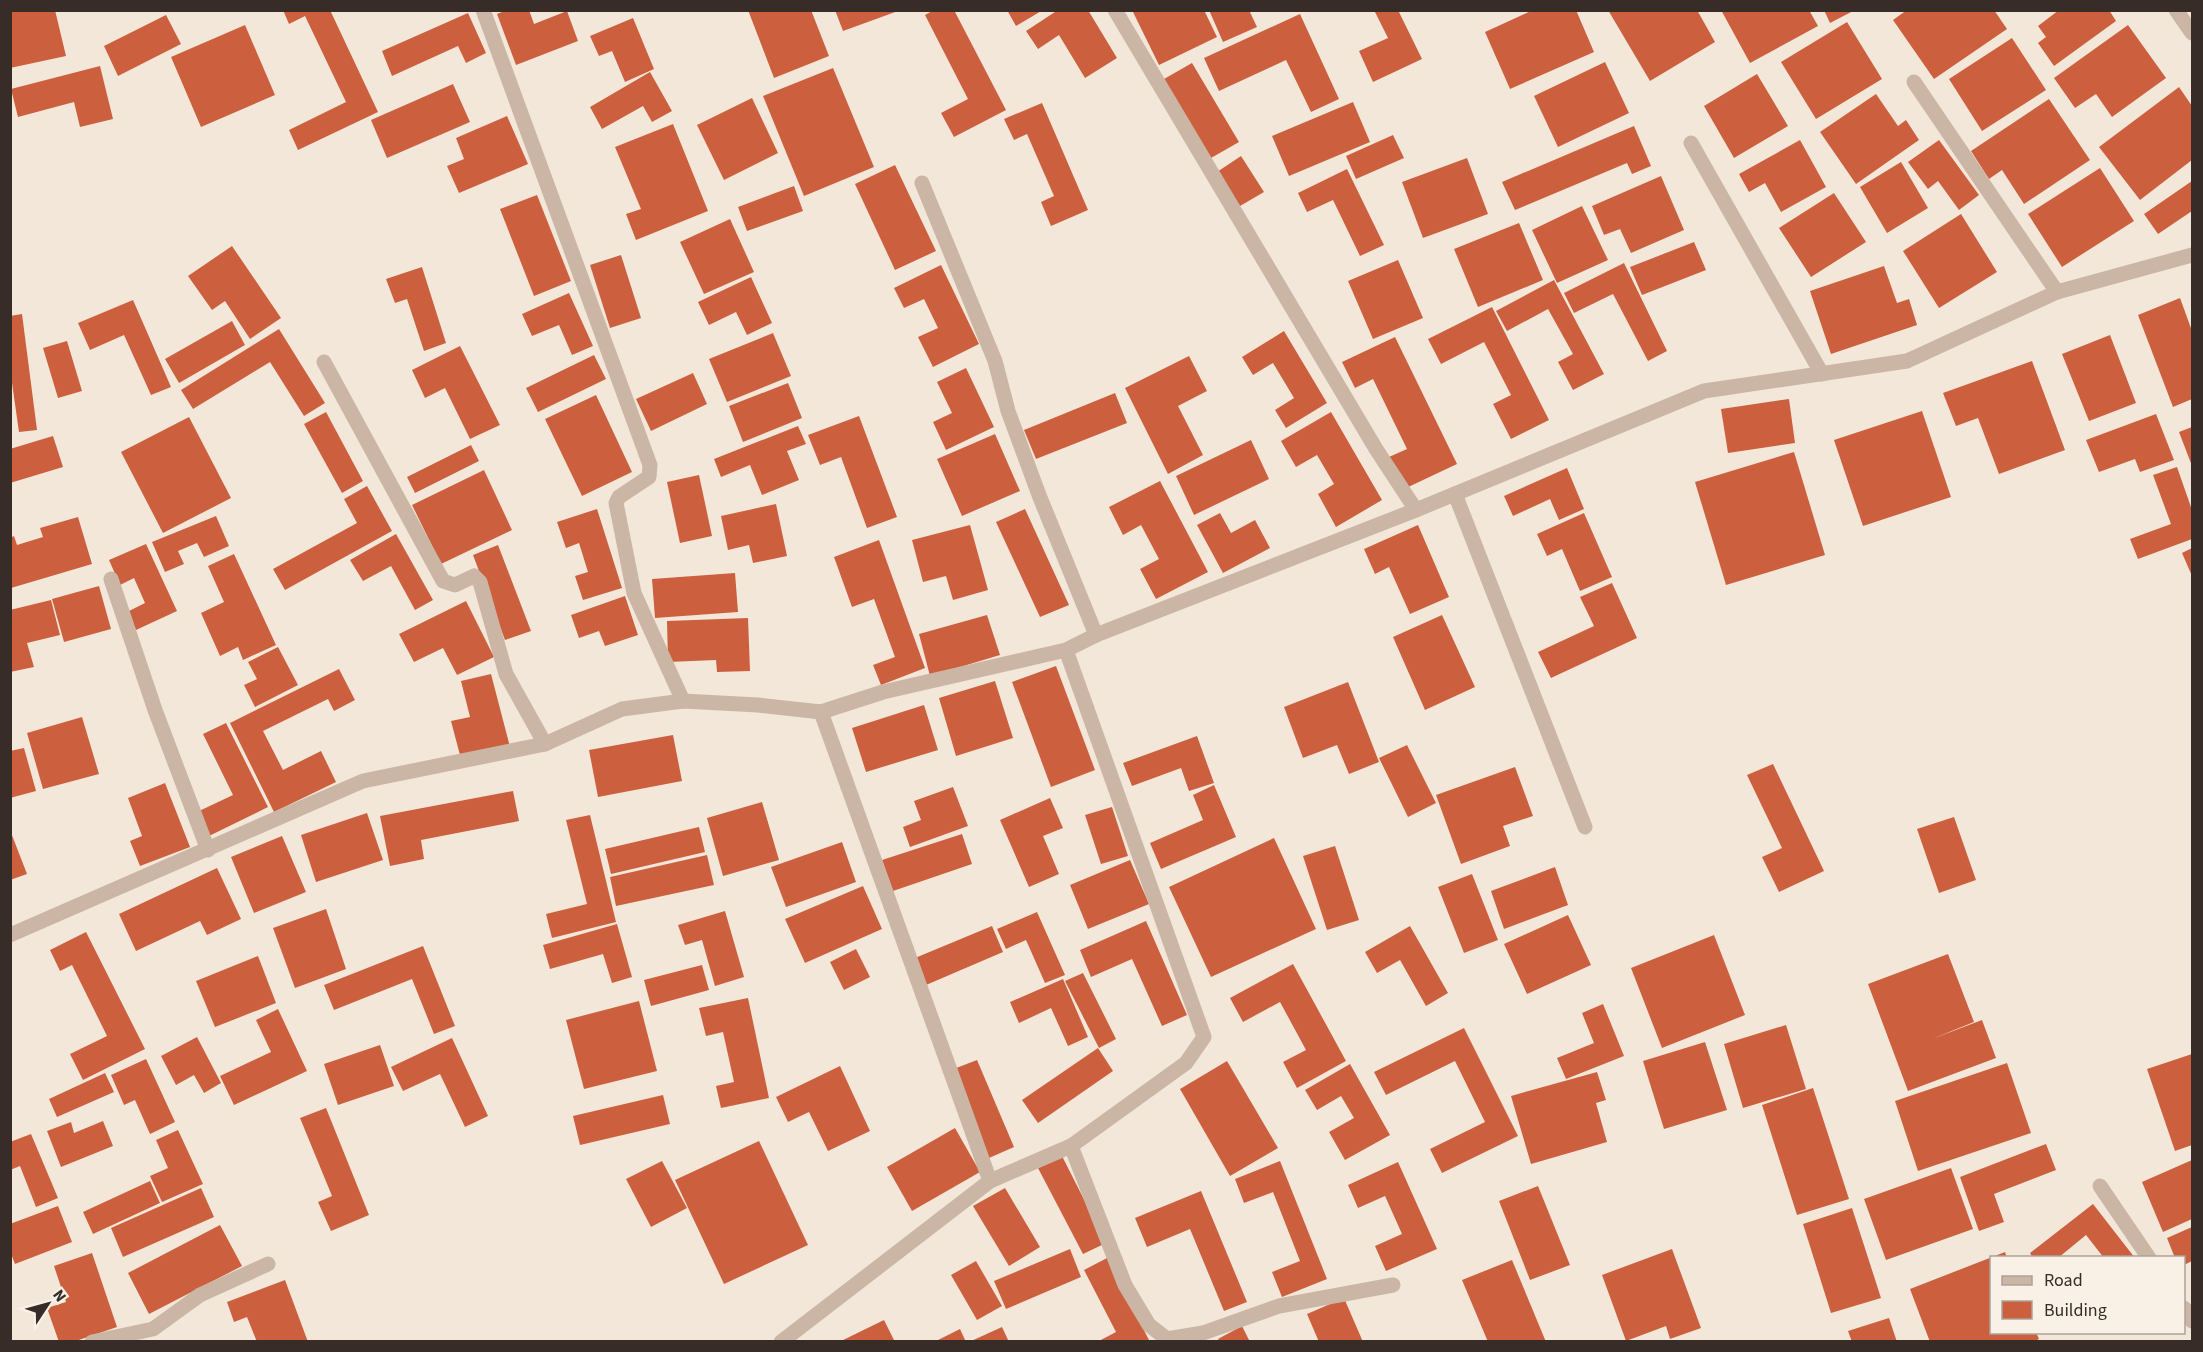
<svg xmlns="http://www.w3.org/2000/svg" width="2203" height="1352" viewBox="0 0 2203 1352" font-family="'Source Sans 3',sans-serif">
  <rect width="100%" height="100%" fill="#f3e7da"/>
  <g fill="#cc603e">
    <path d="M10,10H55L66,56L10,68Z"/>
    <path d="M283,10H330L378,112L298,150L289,130L346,102L305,16L289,24Z"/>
    <path d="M507,10H529L534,24L567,11L578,41L516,65L497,14Z"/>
    <path d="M748,10H811L829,56L774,78Z"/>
    <path d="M835,10H898V11L843,31Z"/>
    <path d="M934,10H954L1006,110L954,137L941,113L968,99L925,15Z"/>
    <path d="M1007,10H1043L1016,26Z"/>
    <path d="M1058,10H1088L1117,58L1085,78L1059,35L1038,49L1026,31Z"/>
    <path d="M1132,10H1204L1217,37L1159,65Z"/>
    <path d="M1209,10H1249L1257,27L1223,42Z"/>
    <path d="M1374,10H1398L1422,59L1373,82L1359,51L1388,38Z"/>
    <path d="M1533,10H1576L1594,52L1510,89L1485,32Z"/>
    <path d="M1608,10H1697L1715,42L1650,81Z"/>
    <path d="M1721,10H1809L1818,26L1750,63Z"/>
    <path d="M1824,10H1855L1830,23Z"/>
    <path d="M1907,10H1994L2007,29L1934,79L1893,20Z"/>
    <path d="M2059,10H2109L2116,21L2054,66L2038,43L2046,37L2038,26Z"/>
    <path d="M468,13L486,53L466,63L458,46L392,76L382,51Z"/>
    <path d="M1300,14L1339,99L1311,112L1286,60L1219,91L1204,58Z"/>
    <path d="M166,15L181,44L118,76L104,46Z"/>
    <path d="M633,18L654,69L625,82L612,51L599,56L590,36Z"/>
    <path d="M1847,22L1882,79L1816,119L1781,62Z"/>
    <path d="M245,25L275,95L201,127L171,57Z"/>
    <path d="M2128,25L2166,78L2112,117L2096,94L2075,108L2054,78Z"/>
    <path d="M2012,38L2046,90L1982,131L1949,79Z"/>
    <path d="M1605,62L1629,113L1558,147L1534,96Z"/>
    <path d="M1192,63L1239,142L1211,158L1164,79Z"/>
    <path d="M100,66L113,119L80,127L74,102L18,117L11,89Z"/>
    <path d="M833,68L874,167L804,196L763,96Z"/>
    <path d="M650,72L672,111L652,122L643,106L602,129L590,107Z"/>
    <path d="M1757,74L1788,126L1734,158L1704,106Z"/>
    <path d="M453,84L470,122L387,158L371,120Z"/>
    <path d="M2179,87L2192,106V160L2140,200L2099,147Z"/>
    <path d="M1876,94L1898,126L1906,120L1919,140L1856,184L1820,132Z"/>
    <path d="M752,98L778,153L724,180L697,125Z"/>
    <path d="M2049,99L2090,160L2024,204L2002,170L1989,179L1971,151Z"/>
    <path d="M1353,102L1370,142L1289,176L1272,136Z"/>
    <path d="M1042,103L1088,210L1051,226L1041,202L1054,196L1027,134L1014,140L1004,119Z"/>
    <path d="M507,116L528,164L459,193L447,166L464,159L456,138Z"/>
    <path d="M673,124L708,211L636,240L626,214L641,209L615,147Z"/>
    <path d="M1634,126L1651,166L1632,174L1627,163L1515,210L1502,182Z"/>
    <path d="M1393,135L1404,158L1356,179L1346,156Z"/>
    <path d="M1800,140L1826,187L1781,212L1765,183L1749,192L1739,174Z"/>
    <path d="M1939,140L1979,195L1959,210L1938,181L1928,189L1908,162Z"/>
    <path d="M1241,156L1264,192L1240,206L1217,172Z"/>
    <path d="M1467,158L1488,214L1423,238L1402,182Z"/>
    <path d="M1901,162L1928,208L1887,233L1860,187Z"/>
    <path d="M895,165L936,251L895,270L855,184Z"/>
    <path d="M2100,168L2134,221L2062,267L2028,214Z"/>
    <path d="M1347,169L1384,245L1360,256L1333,200L1307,212L1298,193Z"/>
    <path d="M1661,176L1684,230L1631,253L1620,229L1604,235L1592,206Z"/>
    <path d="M2192,181V211L2158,234L2144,214Z"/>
    <path d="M794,186L803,211L747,231L738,207Z"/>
    <path d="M1834,193L1866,242L1811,277L1779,228Z"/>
    <path d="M537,195L571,281L534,296L500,209Z"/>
    <path d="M1582,206L1608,260L1557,283L1532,230Z"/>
    <path d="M1961,214L1997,272L1939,308L1903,251Z"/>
    <path d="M730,219L754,272L704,294L680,242Z"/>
    <path d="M1519,223L1543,280L1478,307L1454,249Z"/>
    <path d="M1694,242L1706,270L1642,295L1630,267Z"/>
    <path d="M232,246L281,318L250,339L225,301L212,310L188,276Z"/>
    <path d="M621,255L641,318L610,328L590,265Z"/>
    <path d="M1398,260L1423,318L1373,339L1348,281Z"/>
    <path d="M1624,263L1667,351L1648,361L1613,294L1574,313L1564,293Z"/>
    <path d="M941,265L979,344L933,367L918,337L938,328L924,299L904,308L894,288Z"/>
    <path d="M1884,266L1897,303L1909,299L1917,325L1831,354L1810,291Z"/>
    <path d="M422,267L446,343L424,351L407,299L395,303L386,279Z"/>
    <path d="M751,277L772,323L747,335L736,312L709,325L698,302Z"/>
    <path d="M1554,280L1604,374L1573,390L1558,362L1573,354L1548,309L1507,331L1496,311Z"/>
    <path d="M569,293L593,346L572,355L559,325L532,336L522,314Z"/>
    <path d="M2180,298L2192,331V399L2173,407L2138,315Z"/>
    <path d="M133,300L171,387L151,395L124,335L90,350L78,323Z"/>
    <path d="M1492,307L1549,420L1511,439L1493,404L1511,395L1484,342L1441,364L1428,339Z"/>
    <path d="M22,314L37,430L19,432L10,369V316Z"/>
    <path d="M232,321L245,345L179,383L165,359Z"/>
    <path d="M279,329L325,403L304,416L270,362L193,409L181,390Z"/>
    <path d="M1284,331L1327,403L1286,428L1275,410L1294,398L1273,363L1253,375L1242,357Z"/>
    <path d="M773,333L791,376L727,402L709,359Z"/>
    <path d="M2110,335L2136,403L2089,421L2062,354Z"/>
    <path d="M1395,337L1457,464L1404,489L1389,457L1407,449L1373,379L1355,388L1342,362Z"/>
    <path d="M67,341L82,391L58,398L43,348Z"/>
    <path d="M460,346L500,425L470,439L445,388L425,398L412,370Z"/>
    <path d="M594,355L606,379L538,412L526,388Z"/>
    <path d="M1189,356L1207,391L1178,406L1203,455L1168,474L1125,388Z"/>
    <path d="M2032,361L2065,450L1999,474L1978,418L1956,426L1943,393Z"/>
    <path d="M966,368L994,427L946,450L933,422L952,413L937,382Z"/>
    <path d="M693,373L707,404L651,431L636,399Z"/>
    <path d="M788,383L802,418L743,442L729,406Z"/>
    <path d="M1115,393L1127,423L1036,459L1024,430Z"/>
    <path d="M596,395L632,472L582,496L545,419Z"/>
    <path d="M1789,399L1795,443L1728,453L1721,409Z"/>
    <path d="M1922,411L1951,497L1863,526L1834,440Z"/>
    <path d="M326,412L363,481L342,493L304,424Z"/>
    <path d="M1331,412L1382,500L1336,527L1318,494L1334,484L1317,455L1296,467L1281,441Z"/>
    <path d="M2156,414L2174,460L2140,472L2135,459L2099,472L2086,440Z"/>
    <path d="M859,416L897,517L867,528L841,457L820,465L808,435Z"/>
    <path d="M189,417L231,498L163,533L121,452Z"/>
    <path d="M798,426L806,444L787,451L799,480L762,495L750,465L721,477L714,459Z"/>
    <path d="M2192,427V466L2179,432Z"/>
    <path d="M995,434L1020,491L962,516L937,459Z"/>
    <path d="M53,436L63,467L10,483V449Z"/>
    <path d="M1251,440L1269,479L1194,515L1176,476Z"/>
    <path d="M471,445L479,461L415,493L407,477Z"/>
    <path d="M1794,452L1825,555L1726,585L1695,482Z"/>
    <path d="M2177,467L2192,510V539L2138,559L2130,539L2171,524L2153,475Z"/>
    <path d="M1567,468L1584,509L1559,520L1550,499L1513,516L1504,496Z"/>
    <path d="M484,470L512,530L441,564L412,505Z"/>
    <path d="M699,475L712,536L680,543L667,482Z"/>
    <path d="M1160,481L1208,572L1156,599L1140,569L1159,559L1141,525L1123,535L1109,507Z"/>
    <path d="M367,486L392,531L285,590L273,569L357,523L344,499Z"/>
    <path d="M776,504L787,556L753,563L749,545L728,550L721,516Z"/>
    <path d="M597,509L622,588L583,600L575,576L588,572L579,543L566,548L557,522Z"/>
    <path d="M1025,509L1069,605L1040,617L996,522Z"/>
    <path d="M1220,513L1231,533L1255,520L1270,548L1223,573L1197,525Z"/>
    <path d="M1584,513L1612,577L1580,591L1562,549L1547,556L1537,534Z"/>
    <path d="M216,516L229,546L204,557L197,543L178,551L184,564L165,572L152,542Z"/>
    <path d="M78,517L92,564L11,588L10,538L14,536L17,545L43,537L40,528Z"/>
    <path d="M970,525L988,590L953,600L946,576L923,582L912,540Z"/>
    <path d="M1418,525L1449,597L1410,614L1389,567L1375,574L1364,549Z"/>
    <path d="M396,534L433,600L415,610L391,566L363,581L350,560Z"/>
    <path d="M879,540L925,668L881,685L873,665L895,657L874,599L852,607L834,557Z"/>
    <path d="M146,544L177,611L136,630L127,612L145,603L134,578L120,585L109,560Z"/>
    <path d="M498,545L531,631L505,640L473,555Z"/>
    <path d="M2192,548V576L2182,553Z"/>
    <path d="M234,554L276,645L243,660L238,647L220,656L201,613L224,602L208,566Z"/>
    <path d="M735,573L738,612L655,618L652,579Z"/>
    <path d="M1612,583L1637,638L1551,678L1538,652L1594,626L1580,597Z"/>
    <path d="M99,586L111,629L64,642L52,599Z"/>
    <path d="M625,596L638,635L605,646L599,631L579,638L571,615Z"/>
    <path d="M51,600L60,635L27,643L34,667L10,672V610Z"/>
    <path d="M466,601L494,657L457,675L443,648L414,662L399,634Z"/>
    <path d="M987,615L1000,655L930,676L919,634Z"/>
    <path d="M1442,615L1475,687L1425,710L1393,637Z"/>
    <path d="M748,618L750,671L717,672L716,660L668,662L667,621Z"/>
    <path d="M278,647L298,685L255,707L244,685L257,679L248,662Z"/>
    <path d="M1056,666L1095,770L1051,787L1012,682Z"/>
    <path d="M339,669L355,700L334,711L328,699L263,731L283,770L321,751L336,782L274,812L230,723Z"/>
    <path d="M491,674L510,747L461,759L451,721L470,717L461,681Z"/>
    <path d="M995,681L1013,738L956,756L939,698Z"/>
    <path d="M1348,682L1379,762L1349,774L1337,745L1303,758L1284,707Z"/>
    <path d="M924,705L938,750L866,772L852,728Z"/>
    <path d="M82,717L99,774L43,789L27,733Z"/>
    <path d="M226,723L268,807L209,836L197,812L233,795L203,734Z"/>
    <path d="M673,735L682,781L598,797L589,750Z"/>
    <path d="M1197,736L1214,783L1189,791L1181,768L1132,786L1123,763Z"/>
    <path d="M1407,745L1436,803L1408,817L1379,758Z"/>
    <path d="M24,748L36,791L10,798V751Z"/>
    <path d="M1773,764L1824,871L1779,892L1762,857L1782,848L1747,775Z"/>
    <path d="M1515,767L1533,816L1503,826L1510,846L1461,864L1436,795Z"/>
    <path d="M165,783L190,847L140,866L130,841L142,836L128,798Z"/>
    <path d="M1214,785L1236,837L1161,869L1150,843L1203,820L1193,795Z"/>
    <path d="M953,787L968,826L910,847L903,827L921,820L914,801Z"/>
    <path d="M513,791L519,821L421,840L424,859L390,866L380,816Z"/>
    <path d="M1050,798L1063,828L1043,836L1059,874L1029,887L1000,820Z"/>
    <path d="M762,802L779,860L723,876L707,818Z"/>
    <path d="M1112,807L1128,856L1101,864L1085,815Z"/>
    <path d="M367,813L383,860L316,882L301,835Z"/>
    <path d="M590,815L616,922L552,938L546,914L587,904L566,820Z"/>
    <path d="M1954,817L1976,880L1939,893L1917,829Z"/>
    <path d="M699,827L705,852L611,874L605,849Z"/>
    <path d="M10,830L27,874L10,880Z"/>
    <path d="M962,834L972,864L893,891L882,860Z"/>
    <path d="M282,836L306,892L254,913L231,857Z"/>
    <path d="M1274,838L1316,929L1211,977L1169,887Z"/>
    <path d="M842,842L856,882L786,907L771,867Z"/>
    <path d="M1335,846L1359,920L1327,930L1303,856Z"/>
    <path d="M707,855L714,885L616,906L610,877Z"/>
    <path d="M1130,860L1149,904L1088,929L1070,885Z"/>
    <path d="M1555,867L1568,905L1504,929L1491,891Z"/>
    <path d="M217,868L241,919L207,935L200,921L136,951L119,914Z"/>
    <path d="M1472,874L1498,940L1464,953L1438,887Z"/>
    <path d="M863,886L882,929L805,963L785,919Z"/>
    <path d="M326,909L346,969L295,988L273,928Z"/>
    <path d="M725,911L744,977L715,986L702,940L685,945L678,925Z"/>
    <path d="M1037,912L1065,975L1045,983L1026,940L1006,949L997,929Z"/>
    <path d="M1568,915L1591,965L1527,994L1504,944Z"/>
    <path d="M1146,921L1187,1015L1162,1026L1132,959L1091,977L1080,950Z"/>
    <path d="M617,924L632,977L612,983L603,954L550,969L543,945Z"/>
    <path d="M992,926L1003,952L926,985L915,958Z"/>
    <path d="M1410,926L1448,993L1426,1006L1400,960L1377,973L1365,952Z"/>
    <path d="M86,932L145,1049L83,1080L70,1054L107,1036L72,965L60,971L50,950Z"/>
    <path d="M1714,935L1745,1015L1662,1048L1631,968Z"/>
    <path d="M423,946L455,1026L434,1034L412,979L334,1010L324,985Z"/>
    <path d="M856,949L870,977L844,990L830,962Z"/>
    <path d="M1948,954L1974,1022L1932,1039L1982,1020L1996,1058L1908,1091L1868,984Z"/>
    <path d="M258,956L276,1003L215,1027L196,981Z"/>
    <path d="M1293,964L1346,1061L1297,1088L1283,1062L1306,1050L1280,1002L1243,1022L1230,998Z"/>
    <path d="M702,965L709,990L651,1006L644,980Z"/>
    <path d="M1083,973L1116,1039L1099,1048L1065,981Z"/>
    <path d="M1063,979L1088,1037L1068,1046L1051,1008L1019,1023L1010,1002Z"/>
    <path d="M748,998L769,1098L721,1108L716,1086L734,1082L723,1032L706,1036L699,1008Z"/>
    <path d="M639,1001L657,1071L584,1089L566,1020Z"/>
    <path d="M1603,1004L1624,1056L1566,1079L1557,1058L1594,1043L1582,1013Z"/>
    <path d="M278,1009L307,1071L234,1105L220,1076L271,1052L256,1020Z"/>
    <path d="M1786,1025L1806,1089L1743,1108L1724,1044Z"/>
    <path d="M1464,1028L1518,1136L1442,1173L1430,1149L1485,1122L1455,1061L1386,1095L1374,1072Z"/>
    <path d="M197,1037L221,1083L204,1093L194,1075L176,1085L161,1056Z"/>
    <path d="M452,1038L488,1116L465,1127L440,1074L403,1091L391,1067Z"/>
    <path d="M1705,1042L1727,1110L1664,1129L1643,1061Z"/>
    <path d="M380,1045L394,1086L338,1105L324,1064Z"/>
    <path d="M1098,1048L1113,1071L1038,1123L1022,1100Z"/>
    <path d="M2192,1054V1145L2175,1151L2147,1069Z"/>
    <path d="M146,1059L175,1122L150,1134L135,1100L124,1105L111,1075Z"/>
    <path d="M977,1060L1014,1147L989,1158L951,1070Z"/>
    <path d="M1227,1061L1278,1148L1230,1176L1180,1089Z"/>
    <path d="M2007,1063L2031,1133L1918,1171L1895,1101Z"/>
    <path d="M1350,1064L1390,1135L1345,1160L1329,1132L1354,1118L1341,1096L1317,1110L1305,1090Z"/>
    <path d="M840,1066L870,1131L828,1151L809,1112L788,1122L776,1097Z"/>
    <path d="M1597,1072L1606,1100L1596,1103L1607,1142L1531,1164L1511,1096Z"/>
    <path d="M105,1073L114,1092L57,1117L49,1099Z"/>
    <path d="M1813,1088L1849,1199L1797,1215L1762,1105Z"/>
    <path d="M663,1095L670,1124L580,1145L573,1116Z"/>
    <path d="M326,1108L369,1215L331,1231L318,1202L332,1196L300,1118Z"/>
    <path d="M103,1121L113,1146L61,1167L47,1131L71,1122L74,1133Z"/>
    <path d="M955,1128L980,1172L912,1211L887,1167Z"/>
    <path d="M178,1130L203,1184L162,1202L150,1176L168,1168L156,1140Z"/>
    <path d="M31,1134L58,1198L36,1207L20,1166L10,1170V1142Z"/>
    <path d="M759,1141L808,1245L724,1284L675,1180Z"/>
    <path d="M2046,1144L2056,1170L1994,1194L2004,1222L1979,1231L1960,1177Z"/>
    <path d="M1062,1156L1106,1243L1083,1254L1038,1168Z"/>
    <path d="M2192,1160V1219L2163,1232L2142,1182Z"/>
    <path d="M662,1161L687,1208L651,1227L626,1179Z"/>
    <path d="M1280,1161L1327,1279L1282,1297L1272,1272L1300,1261L1273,1192L1244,1203L1235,1179Z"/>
    <path d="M1398,1162L1437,1249L1386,1271L1375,1246L1402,1234L1385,1196L1358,1208L1348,1185Z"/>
    <path d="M1951,1168L1973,1229L1886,1260L1864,1199Z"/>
    <path d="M150,1181L160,1203L93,1234L83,1212Z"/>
    <path d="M1538,1186L1570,1265L1530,1280L1499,1201Z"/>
    <path d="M201,1188L214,1217L123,1257L111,1228Z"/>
    <path d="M1005,1188L1040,1247L1009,1266L973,1206Z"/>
    <path d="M1201,1191L1247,1302L1224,1311L1190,1229L1147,1247L1135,1218Z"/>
    <path d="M2093,1204L2135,1258H2104L2086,1235L2058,1258H2033L2030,1253Z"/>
    <path d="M58,1206L72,1242L15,1264L10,1251V1224Z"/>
    <path d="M1852,1208L1881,1298L1831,1313L1803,1224Z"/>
    <path d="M220,1225L242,1266L149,1314L128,1273Z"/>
    <path d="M2192,1227V1261L2184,1265V1258H2175L2167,1238Z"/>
    <path d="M1070,1249L1081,1277L1006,1309L994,1281Z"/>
    <path d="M1672,1249L1701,1328L1670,1339L1666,1326L1626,1341L1602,1275Z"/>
    <path d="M2005,1252L2007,1258H1992V1332H2036L2039,1339L2033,1342H1930L1910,1289Z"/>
    <path d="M92,1253L117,1327L73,1342H59L47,1308L66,1302L54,1266Z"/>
    <path d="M1107,1258L1150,1342H1097L1116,1332L1084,1270Z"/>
    <path d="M1512,1260L1546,1342H1488L1462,1280Z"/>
    <path d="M976,1261L1002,1306L977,1320L951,1275Z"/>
    <path d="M285,1280L308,1342H257L247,1317L234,1322L227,1302Z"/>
    <path d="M1344,1298L1363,1342H1319L1307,1314Z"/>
    <path d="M1889,1318L1897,1342H1852L1848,1331Z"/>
    <path d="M884,1320L895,1342H839Z"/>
    <path d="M1242,1326L1250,1342H1220L1218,1339Z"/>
    <path d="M1002,1327L1009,1342H969Z"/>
    <path d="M960,1329L966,1342H934Z"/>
  </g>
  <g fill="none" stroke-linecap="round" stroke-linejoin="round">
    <g stroke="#cbb6a5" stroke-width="15">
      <path d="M483,10L650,465L649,477L619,497L616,503L634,593L683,701"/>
      <path d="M1115,10L1376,449L1416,510"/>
      <path d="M2176,10L2192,33"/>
      <path d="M1914,82L2057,292"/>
      <path d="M1691,143L1822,374"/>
      <path d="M922,183L995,361L1008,411L1039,495L1096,635"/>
      <path d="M324,362L443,581L455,585L474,576L480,582L506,674L545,744"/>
      <path d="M1455,494L1585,827"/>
      <path d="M111,579L155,710L208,850"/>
      <path d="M821,712L990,1181"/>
      <path d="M10,935L363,781L545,744L622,709L683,701L758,705L821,712L883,692L1066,650L1096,635L1416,510L1704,391L1907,361L2057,292L2192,255"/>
      <path d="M1071,1146L1125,1285L1149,1325L1167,1339L1203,1333L1279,1306L1393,1285"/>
      <path d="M2100,1186L2149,1258"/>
      <path d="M2184,1308L2192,1321"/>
      <path d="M92,1342L153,1329L200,1295L268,1264"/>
      <path d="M781,1342L990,1181L1071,1146L1186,1063L1204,1037L1066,650"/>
    </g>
  </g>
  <rect width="2203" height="1352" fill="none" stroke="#372c27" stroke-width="24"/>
  <rect x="1990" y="1256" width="195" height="78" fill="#faf1e6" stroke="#aca29a" stroke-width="1.5"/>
  <rect x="2002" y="1276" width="30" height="9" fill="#cbb6a5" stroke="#aca29a" stroke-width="1.5"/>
  <text x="2044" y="1286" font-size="18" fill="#372c27">Road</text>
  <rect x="2002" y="1301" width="30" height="18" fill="#cc603e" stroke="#aca29a" stroke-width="1.5"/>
  <text x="2044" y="1316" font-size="18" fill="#372c27">Building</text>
  <g transform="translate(48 1304) rotate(54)" stroke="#faf1e6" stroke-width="4.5" paint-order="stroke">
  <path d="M0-4.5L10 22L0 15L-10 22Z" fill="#372c27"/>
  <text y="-9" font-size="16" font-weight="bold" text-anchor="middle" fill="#372c27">N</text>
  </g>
</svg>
